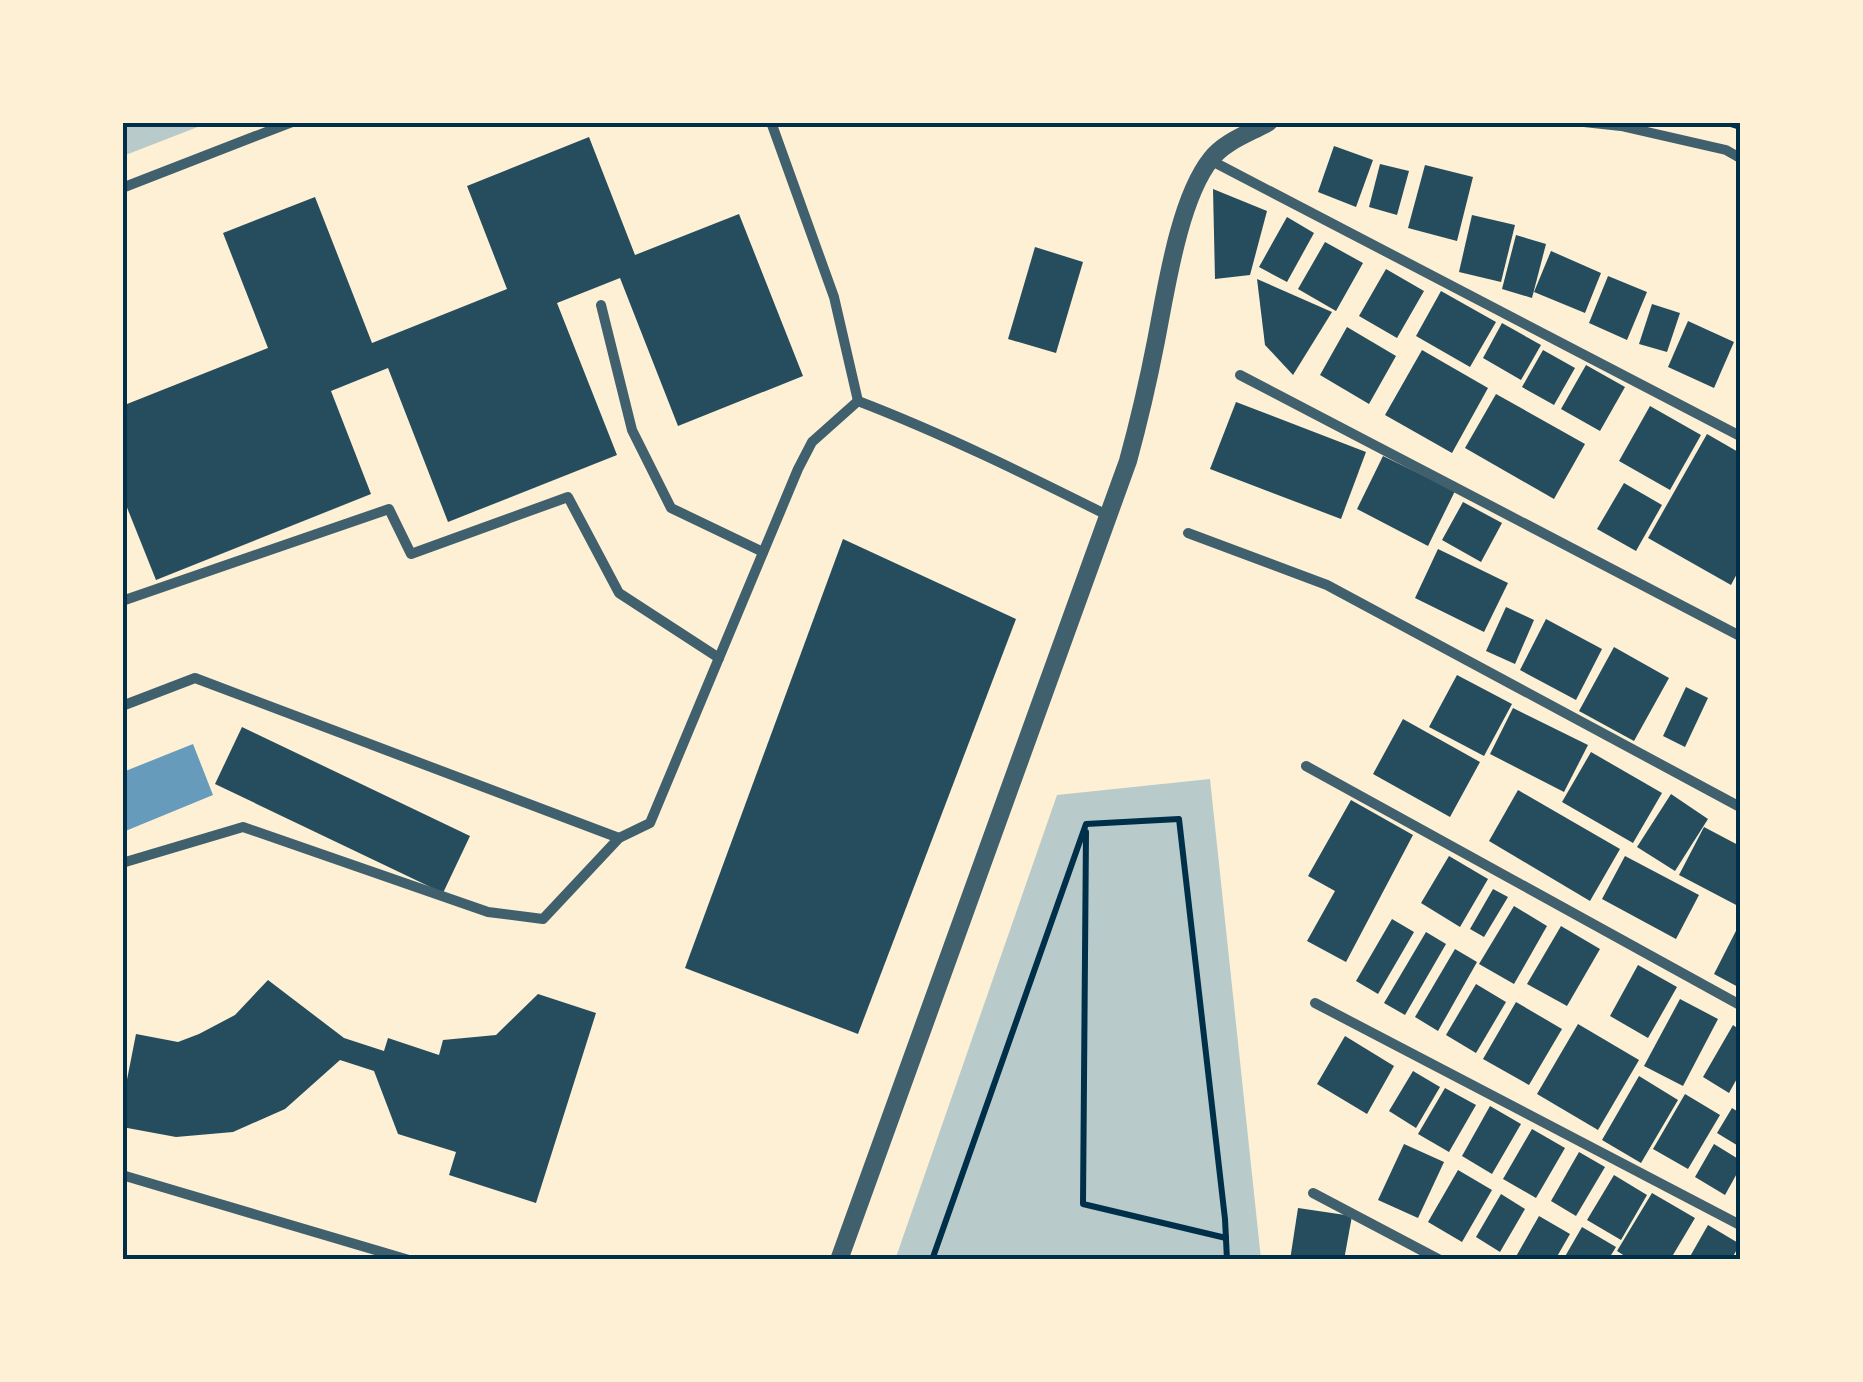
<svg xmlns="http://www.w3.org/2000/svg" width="1863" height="1382" viewBox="0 0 1863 1382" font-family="'Space Grotesk',sans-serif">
  <rect width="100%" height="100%" fill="#fdf0d5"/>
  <g fill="#b9caca">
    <path d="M123,122H208V123L123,156Z"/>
    <path d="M1210,779L1261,1259L895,1260L1057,795Z"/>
  </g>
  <path fill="#669bbc" d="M193,744L213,795L123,832V772Z"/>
  <g fill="#264d5e">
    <path d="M589,137L635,255L739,214L803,376L678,426L620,278L557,303L617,455L448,522L388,368L331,391L371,494L156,580L122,495V406L268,348L223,233L315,197L372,343L507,289L467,186Z"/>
    <path d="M1334,146L1373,160L1356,207L1318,192Z"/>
    <path d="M1380,164L1409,171L1397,215L1369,207Z"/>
    <path d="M1425,165L1473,177L1457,241L1408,228Z"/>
    <path d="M1213,189L1267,211L1250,275L1215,279Z"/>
    <path d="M1472,215L1515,225L1501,282L1459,272Z"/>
    <path d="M1287,217L1314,233L1287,282L1259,267Z"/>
    <path d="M1516,235L1546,244L1532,298L1502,289Z"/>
    <path d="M1325,242L1363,263L1336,311L1298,289Z"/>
    <path d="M1035,247L1083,262L1056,353L1008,339Z"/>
    <path d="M1551,251L1601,273L1585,313L1534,292Z"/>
    <path d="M1386,269L1424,291L1397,338L1359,316Z"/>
    <path d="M1608,276L1647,292L1627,340L1589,323Z"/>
    <path d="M1257,279L1332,312L1293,375L1265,345Z"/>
    <path d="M1441,291L1496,322L1470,367L1416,336Z"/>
    <path d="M1652,304L1680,313L1667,352L1639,344Z"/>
    <path d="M1688,321L1734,342L1714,388L1668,367Z"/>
    <path d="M1502,323L1541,345L1521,380L1483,358Z"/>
    <path d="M1347,327L1396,356L1369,404L1320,375Z"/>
    <path d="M1422,350L1488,388L1452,453L1385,415Z"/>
    <path d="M1543,350L1575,368L1554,405L1522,387Z"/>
    <path d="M1586,365L1625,387L1600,431L1561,409Z"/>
    <path d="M1496,394L1585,444L1554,499L1465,448Z"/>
    <path d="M1236,402L1366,452L1341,519L1210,469Z"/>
    <path d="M1650,406L1701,435L1670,490L1619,461Z"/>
    <path d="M1707,434L1740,453V568L1731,585L1648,538Z"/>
    <path d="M1383,456L1455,491L1428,546L1357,509Z"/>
    <path d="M1624,483L1662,505L1636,551L1597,529Z"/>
    <path d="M1463,502L1502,523L1481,562L1442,540Z"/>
    <path d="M843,539L1016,619L858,1034L685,968Z"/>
    <path d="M1438,549L1508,583L1484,632L1415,598Z"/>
    <path d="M1506,607L1534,620L1515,664L1486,651Z"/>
    <path d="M1546,619L1602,649L1576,700L1520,670Z"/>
    <path d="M1614,647L1669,678L1634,741L1579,711Z"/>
    <path d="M1457,675L1512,704L1484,756L1429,727Z"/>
    <path d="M1686,687L1708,698L1685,747L1663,736Z"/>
    <path d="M1513,708L1588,745L1564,792L1490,754Z"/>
    <path d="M1403,719L1480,762L1450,817L1373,774Z"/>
    <path d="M242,727L470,836L443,893L215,784Z"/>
    <path d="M1591,752L1662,793L1633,843L1562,802Z"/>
    <path d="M1518,790L1620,849L1590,901L1489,841Z"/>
    <path d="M1671,794L1708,819L1675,871L1637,847Z"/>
    <path d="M1351,800L1413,835L1346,962L1307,941L1335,891L1308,876Z"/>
    <path d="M1704,827L1740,846V907L1679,875Z"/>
    <path d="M1449,856L1488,879L1460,927L1421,903Z"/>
    <path d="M1625,856L1699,895L1676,939L1602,899Z"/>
    <path d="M1493,889L1508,897L1484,937L1470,929Z"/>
    <path d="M1514,906L1547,926L1514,984L1479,964Z"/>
    <path d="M1392,919L1414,932L1378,994L1356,981Z"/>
    <path d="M1740,923V988L1714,974Z"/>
    <path d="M1561,926L1600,949L1567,1006L1527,984Z"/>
    <path d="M1426,932L1446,944L1405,1015L1384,1003Z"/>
    <path d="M1455,949L1477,962L1438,1031L1415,1017Z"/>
    <path d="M1638,965L1677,987L1648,1038L1610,1016Z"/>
    <path d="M268,980L344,1038L384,1051L388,1038L439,1055L443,1040L496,1035L538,994L596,1013L536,1203L449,1175L456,1152L398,1134L374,1071L340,1060L285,1109L233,1132L176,1137L122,1127V1105L136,1034L178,1042L199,1034L235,1015Z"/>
    <path d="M1476,984L1506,1002L1476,1053L1446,1035Z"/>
    <path d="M1680,999L1718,1019L1683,1086L1644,1066Z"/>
    <path d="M1516,1002L1562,1029L1529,1085L1483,1059Z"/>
    <path d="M1578,1024L1639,1060L1598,1130L1537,1094Z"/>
    <path d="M1733,1025L1740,1030V1073L1729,1093L1703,1077Z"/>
    <path d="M1345,1036L1394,1066L1367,1114L1317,1084Z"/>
    <path d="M1413,1071L1440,1087L1416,1128L1389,1111Z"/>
    <path d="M1639,1076L1678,1100L1641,1163L1602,1140Z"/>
    <path d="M1445,1088L1476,1105L1449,1152L1418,1134Z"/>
    <path d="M1685,1094L1720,1115L1688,1169L1653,1149Z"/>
    <path d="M1490,1106L1521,1124L1492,1174L1462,1156Z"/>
    <path d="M1732,1108L1740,1113V1147L1717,1133Z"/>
    <path d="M1532,1129L1565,1148L1536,1198L1503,1179Z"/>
    <path d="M1404,1144L1444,1162L1418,1218L1378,1200Z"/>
    <path d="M1714,1144L1740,1160V1168L1725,1195L1695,1177Z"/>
    <path d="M1579,1152L1605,1167L1576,1216L1551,1201Z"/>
    <path d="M1458,1170L1492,1190L1462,1242L1428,1222Z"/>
    <path d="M1614,1175L1647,1195L1621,1240L1587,1220Z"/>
    <path d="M1652,1193L1695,1218L1670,1260H1631L1617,1251Z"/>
    <path d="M1501,1194L1525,1209L1500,1252L1476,1237Z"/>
    <path d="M1298,1208L1352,1216L1344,1260H1290Z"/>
    <path d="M1539,1216L1570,1234L1555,1260H1514Z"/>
    <path d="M1708,1225L1740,1244L1731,1260H1688Z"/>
    <path d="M1582,1227L1616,1247L1608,1260H1563Z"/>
  </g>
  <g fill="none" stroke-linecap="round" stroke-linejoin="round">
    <g stroke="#003049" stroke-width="6">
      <path d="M1724,122L1740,127"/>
      <path d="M1086,832L1083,1204L1226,1238"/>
      <path d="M932,1260L1086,824L1179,819L1225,1219L1227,1260"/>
    </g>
    <g stroke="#3f606c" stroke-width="10">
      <path d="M771,122L834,297L858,401C944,434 1027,475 1109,516"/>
      <path d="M1584,122L1621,126L1726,150L1740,158"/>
      <path d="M1210,160L1740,436"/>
      <path d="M122,188L292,122"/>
      <path d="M601,305L632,430L671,508L763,552"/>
      <path d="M1240,375L1740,636"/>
      <path d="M1188,533L1327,585L1740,807"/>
      <path d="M122,601L389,509L411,554L568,497L619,593L719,658"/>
      <path d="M122,706L195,678L619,838"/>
      <path d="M1306,766L1740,1005"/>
      <path d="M122,863L243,827L488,912L543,919L619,838L650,823L798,469L812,442L858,401"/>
      <path d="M1315,1003L1740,1225"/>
      <path d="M122,1175L409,1260"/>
      <path d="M1313,1193L1440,1260"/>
    </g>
    <path stroke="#3f606c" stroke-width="18" d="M839,1260L1128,461C1139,421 1148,382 1156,341C1166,290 1179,199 1211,159C1225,141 1250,133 1269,122"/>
  </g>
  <rect width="1863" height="1382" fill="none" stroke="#fdf0d5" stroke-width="250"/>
  <rect x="125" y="125" width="1613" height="1132" fill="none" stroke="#003049" stroke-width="4"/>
</svg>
